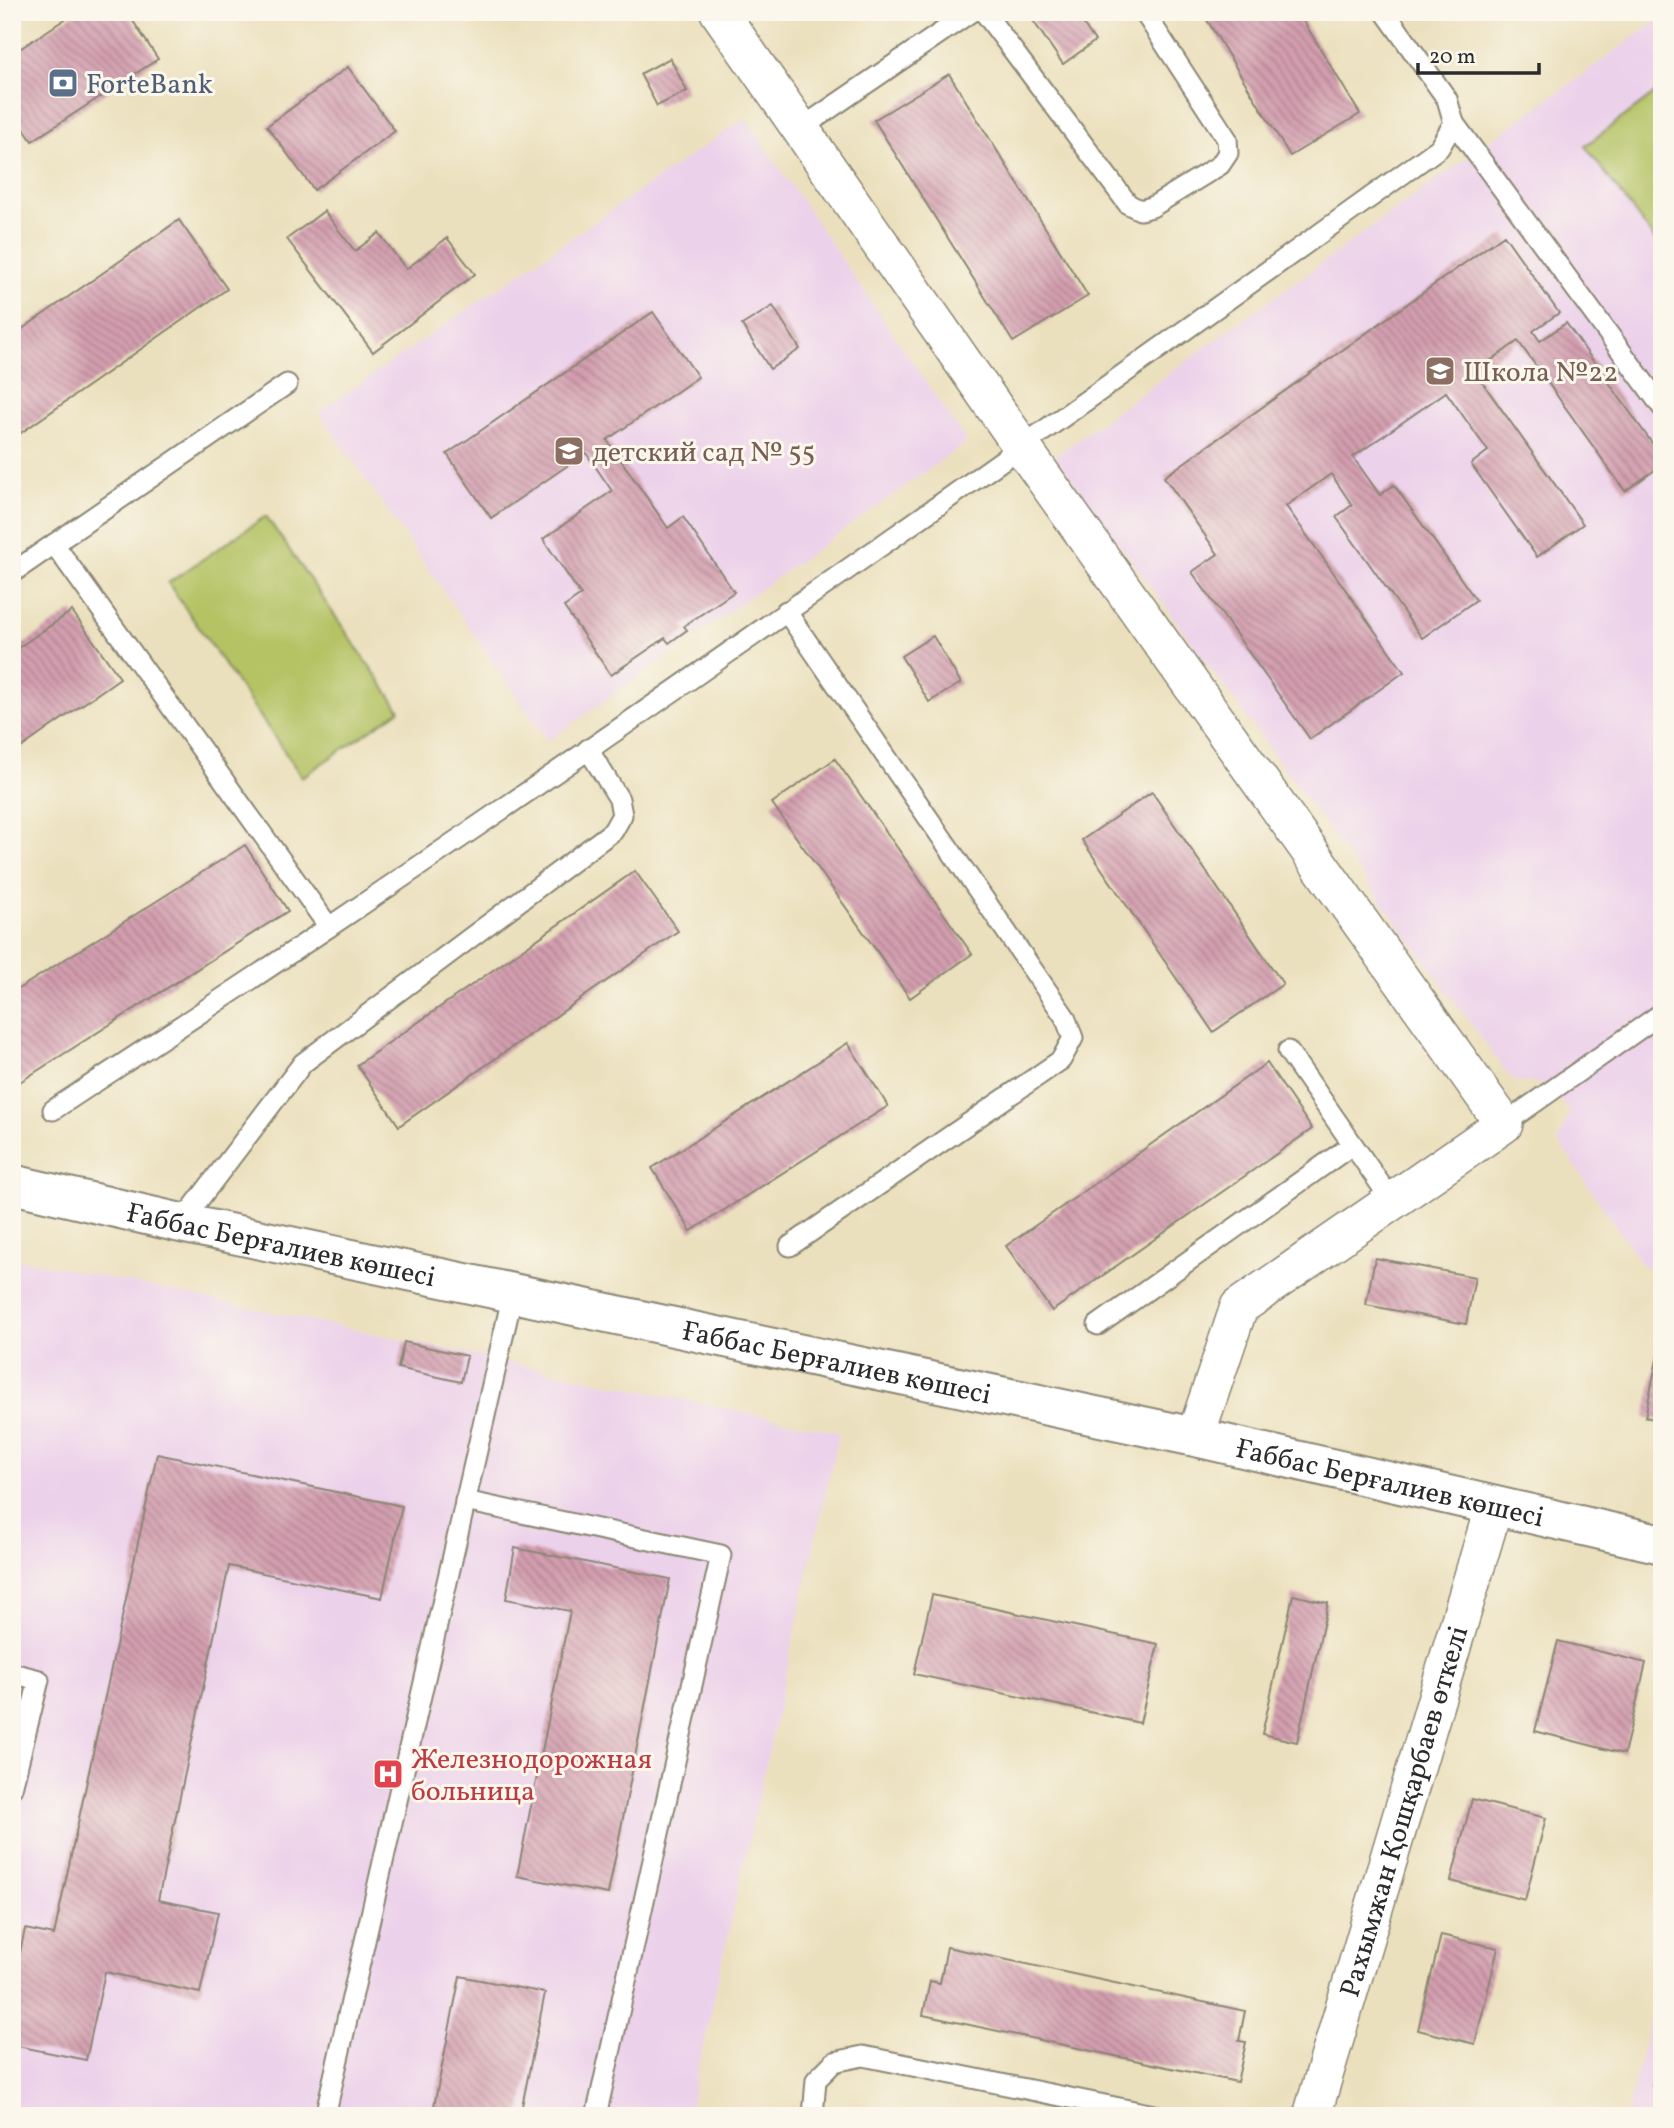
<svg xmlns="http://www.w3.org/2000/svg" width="1674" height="2128" viewBox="0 0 1674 2128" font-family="Vollkorn,serif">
  <defs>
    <pattern id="building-back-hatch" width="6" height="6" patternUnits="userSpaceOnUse" patternTransform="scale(1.75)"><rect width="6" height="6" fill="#d39eaf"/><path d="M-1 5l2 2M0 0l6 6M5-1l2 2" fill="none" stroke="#ab818f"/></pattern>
  </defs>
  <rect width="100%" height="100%" fill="#fbf7ec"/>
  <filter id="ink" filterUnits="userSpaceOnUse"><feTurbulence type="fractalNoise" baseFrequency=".0143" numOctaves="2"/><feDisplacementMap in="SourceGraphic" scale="14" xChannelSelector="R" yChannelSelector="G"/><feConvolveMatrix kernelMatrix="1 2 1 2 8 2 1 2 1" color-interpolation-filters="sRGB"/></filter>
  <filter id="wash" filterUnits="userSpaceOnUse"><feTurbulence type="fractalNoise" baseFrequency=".00686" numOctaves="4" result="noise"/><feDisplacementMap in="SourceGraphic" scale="28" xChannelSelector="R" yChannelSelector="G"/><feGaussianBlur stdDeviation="1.57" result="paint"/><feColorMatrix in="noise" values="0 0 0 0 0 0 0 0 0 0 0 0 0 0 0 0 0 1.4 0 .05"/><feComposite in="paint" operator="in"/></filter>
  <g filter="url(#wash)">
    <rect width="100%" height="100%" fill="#ebe0bd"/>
    <g fill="#ecd1ea">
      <path d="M1662,17V1260L1645,1269L1558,1141L1570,1112L1551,1085L1513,1081L1055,456Z"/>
      <path d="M745,118L967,442L548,741L319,412Z"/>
      <path d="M19,1259L839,1432L688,2116H12V1291Z"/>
      <path d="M1662,1969V2116H1627Z"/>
    </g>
    <g fill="#b5c365" stroke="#707748" stroke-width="2">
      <path d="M1662,88V249L1585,146Z"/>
      <path d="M266,516L400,710L302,777L168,583Z"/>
    </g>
    <g id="blocks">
      <g fill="url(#building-back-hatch)">
        <path d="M76,12H127L158,59L32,141L12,111V54Z"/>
        <path d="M1027,12H1075L1095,41L1063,64Z"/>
        <path d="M1202,12H1298L1360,114L1290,156Z"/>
        <path d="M670,58L687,91L657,106L640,74Z"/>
        <path d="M348,67L395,131L314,190L267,126Z"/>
        <path d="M949,74L1088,296L1013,342L874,120Z"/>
        <path d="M324,211L355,251L379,233L406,269L447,238L475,274L373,352L287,239Z"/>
        <path d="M179,220L227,289L12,439V336Z"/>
        <path d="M1504,235L1559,313L1533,331L1540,341L1566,323L1662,457V465L1625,491L1518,341L1475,372L1583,524L1537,557L1471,464L1488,451L1446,392L1353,457L1380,495L1394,485L1476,600L1422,638L1336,517L1352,505L1331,474L1286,506L1404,672L1310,739L1192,572L1218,554L1164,477Z"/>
        <path d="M773,306L800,349L770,369L742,325Z"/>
        <path d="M653,312L698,377L607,440L668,528L683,517L734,592L684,626L687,630L669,643L665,638L611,675L564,607L581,595L543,539L612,491L586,453L491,518L447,454Z"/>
        <path d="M72,611L120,678L12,754V652Z"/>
        <path d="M933,636L961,683L929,702L901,656Z"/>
        <path d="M835,759L972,954L910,998L772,803Z"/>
        <path d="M1152,792L1283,984L1213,1032L1082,840Z"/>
        <path d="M245,845L288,911L12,1087V993Z"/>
        <path d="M635,871L678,931L399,1126L357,1065Z"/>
        <path d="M848,1043L888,1106L691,1231L652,1168Z"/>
        <path d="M1267,1063L1312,1129L1052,1311L1006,1246Z"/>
        <path d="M1375,1258L1475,1277L1466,1324L1366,1305Z"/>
        <path d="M1661,1340H1662V1421L1645,1417Z"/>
        <path d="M404,1342L467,1356L461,1382L398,1368Z"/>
        <path d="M157,1454L402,1506L382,1598L229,1566L158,1900L218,1912L200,1993L105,1972L86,2060L12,2045V1989L25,1929L54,1935Z"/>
        <path d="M515,1548L670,1579L608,1894L517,1876L570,1611L506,1599Z"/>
        <path d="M932,1595L1158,1644L1140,1723L914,1674Z"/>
        <path d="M1293,1595L1328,1603L1297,1742L1262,1734Z"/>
        <path d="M1558,1641L1646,1663L1624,1754L1535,1731Z"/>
        <path d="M1472,1799L1546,1818L1525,1900L1451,1881Z"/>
        <path d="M1441,1935L1498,1948L1475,2044L1418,2030Z"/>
        <path d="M947,1947L1245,2011L1239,2041L1246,2042L1237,2082L923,2015L930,1981L940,1983Z"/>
        <path d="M460,1976L545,1993L520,2116H432Z"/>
        <path d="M1661,2050H1662V2088L1652,2085Z"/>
      </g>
    </g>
  </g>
  <g filter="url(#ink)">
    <use href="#blocks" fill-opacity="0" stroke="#8b8674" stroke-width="2"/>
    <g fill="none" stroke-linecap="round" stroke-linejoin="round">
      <g stroke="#8b8674" stroke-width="23">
        <g id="service">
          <path d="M984,12L1128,204L1140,210L1152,207L1220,165L1228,153L1227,139L1144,12"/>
          <path d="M1454,123L1662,407"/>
          <path d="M800,129L971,12"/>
          <path d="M54,544L287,384"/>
          <path d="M12,573L54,544L329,927"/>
          <path d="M786,611L1065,1017L1073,1038L1061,1060L790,1246"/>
          <path d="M1288,1051L1392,1201"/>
          <path d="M53,1110C145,1049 238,989 329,927C704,674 1072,412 1439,148L1454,123L1447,99L1385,12"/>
          <path d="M1504,1124L1662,1013"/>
          <path d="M181,1223L303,1063L613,831L622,815L619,799L588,749"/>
          <path d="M1098,1325L1352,1145"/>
          <path d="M465,1501L721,1555L596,2116"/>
          <path d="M12,1673L39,1680L12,1788"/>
          <path d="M325,2116L513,1293"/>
          <path d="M813,2116L816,2080L834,2062L863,2056L1159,2116"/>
        </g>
      </g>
      <g stroke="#8b8674" stroke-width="40">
        <g id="minor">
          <path d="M719,12L1022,447L1504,1124L1239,1307L1195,1437"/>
          <path id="s1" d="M1313,2116L1314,2109L1494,1506"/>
        </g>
      </g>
      <g stroke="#8b8674" stroke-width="42">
        <g id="secondary">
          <path id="s2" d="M12,1184L181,1223L1195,1437L1662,1544"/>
        </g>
      </g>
      <use href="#service" stroke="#fff" stroke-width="19"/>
      <use href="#minor" stroke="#fff" stroke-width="37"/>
      <use href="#secondary" stroke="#fff" stroke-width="38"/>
    </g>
  </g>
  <defs>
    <g id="bank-square" transform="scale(1.575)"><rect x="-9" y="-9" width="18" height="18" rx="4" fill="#5c6f8a" stroke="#fbf7ec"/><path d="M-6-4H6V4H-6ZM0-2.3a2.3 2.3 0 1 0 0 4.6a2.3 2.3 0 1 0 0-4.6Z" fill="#fff"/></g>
    <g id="school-square" transform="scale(1.575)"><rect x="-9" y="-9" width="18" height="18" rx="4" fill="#8d6e63" stroke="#fbf7ec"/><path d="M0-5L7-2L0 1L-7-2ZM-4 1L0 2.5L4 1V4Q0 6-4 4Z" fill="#fff"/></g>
    <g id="hospital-square" transform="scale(1.575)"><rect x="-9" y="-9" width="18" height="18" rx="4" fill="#e0444e" stroke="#fbf7ec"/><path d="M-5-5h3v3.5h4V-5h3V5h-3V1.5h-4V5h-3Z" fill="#fff"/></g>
  </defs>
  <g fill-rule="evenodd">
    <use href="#bank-square" x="63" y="83"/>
    <use href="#school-square" x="1440" y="371"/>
    <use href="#school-square" x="569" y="451"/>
    <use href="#hospital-square" x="388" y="1774"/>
  </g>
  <g text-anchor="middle" stroke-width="6" stroke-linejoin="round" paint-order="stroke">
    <g font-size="28" fill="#4e5e75" stroke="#fbf7ec" text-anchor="start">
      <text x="86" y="93">ForteBank</text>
    </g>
    <g font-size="28" fill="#785e54" stroke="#fbf7ec" text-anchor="start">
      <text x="1463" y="381">Школа №22</text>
      <text x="592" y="461">детский сад № 55</text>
    </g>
    <g font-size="28" fill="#2b2b2b" stroke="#fbf7ec">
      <text dy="10" stroke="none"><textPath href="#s2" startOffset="276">Ғаббас Берғалиев көшесі</textPath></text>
      <text dy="10" stroke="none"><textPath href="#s2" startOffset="844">Ғаббас Берғалиев көшесі</textPath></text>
      <text dy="10" stroke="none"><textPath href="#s2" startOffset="1410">Ғаббас Берғалиев көшесі</textPath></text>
      <text dy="10" stroke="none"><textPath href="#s1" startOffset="318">Рахымжан Қошқарбаев өткелі</textPath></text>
    </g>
    <g font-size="28" fill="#be3a42" stroke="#fbf7ec" text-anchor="start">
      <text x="411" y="1768">Железнодорожная<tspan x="411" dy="32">больница</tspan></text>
    </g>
  </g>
  <rect width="1674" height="2128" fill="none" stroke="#fbf7ec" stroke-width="42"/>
  <path d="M1418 63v10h121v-10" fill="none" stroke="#2b2b2b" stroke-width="3.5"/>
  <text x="1429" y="63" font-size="21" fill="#2b2b2b" stroke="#fbf7ec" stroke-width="5" paint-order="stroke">20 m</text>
</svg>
